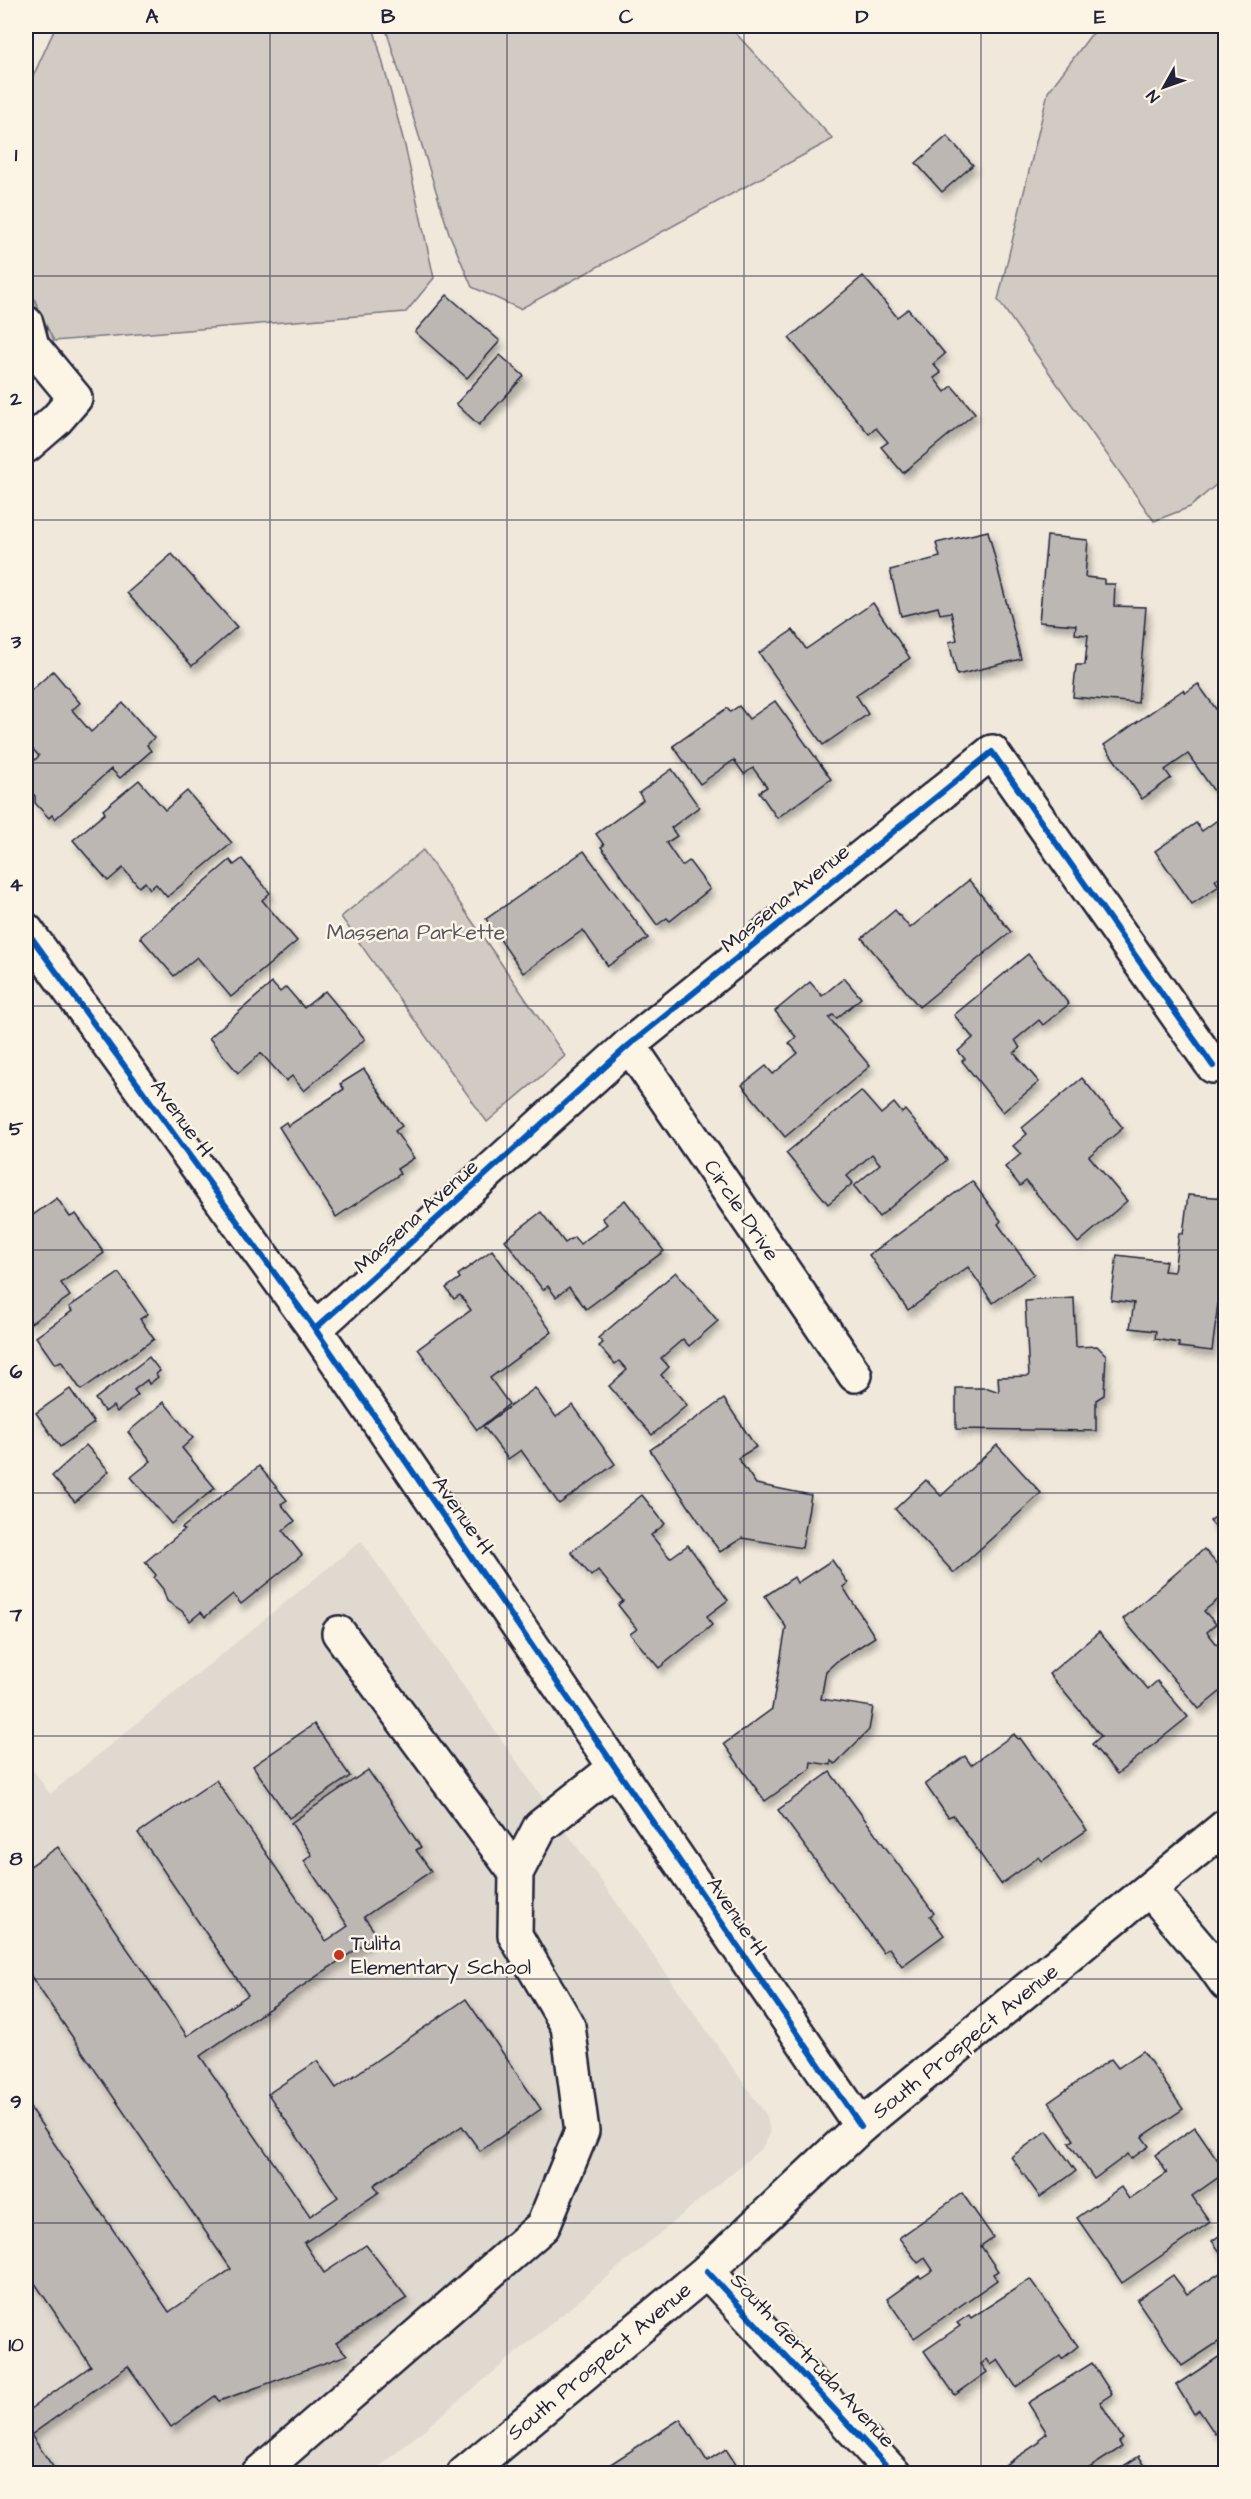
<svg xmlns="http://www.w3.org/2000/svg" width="1251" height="2499" viewBox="0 0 1251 2499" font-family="'Architects Daughter',sans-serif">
  <defs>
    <filter id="shadow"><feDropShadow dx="3.5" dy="6" stdDeviation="3" flood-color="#0004"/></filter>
  </defs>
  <rect width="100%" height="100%" fill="#efe8db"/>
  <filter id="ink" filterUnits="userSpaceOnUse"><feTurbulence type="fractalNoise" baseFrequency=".0167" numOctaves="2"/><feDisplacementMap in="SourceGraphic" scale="12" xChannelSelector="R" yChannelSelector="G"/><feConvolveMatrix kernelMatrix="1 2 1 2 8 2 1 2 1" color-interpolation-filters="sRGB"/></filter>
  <g filter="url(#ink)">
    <path fill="#e0d9cf" d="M361,1541L767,2116L770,2134L762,2148L372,2473H26V1760L50,1794Z"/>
    <g fill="#d1cbc3" stroke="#7a767f" stroke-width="1.5">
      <path d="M56,26H373L405,146L434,278L406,312L54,341L39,311L26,276V97L30,83Z"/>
      <path d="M385,26H729L833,139L520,309L472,287L449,233Z"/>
      <path d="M1103,26H1225V477L1190,507L1154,521L998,300L1048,92L1090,36Z"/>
      <path d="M423,850L565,1056L487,1122L341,917Z"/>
    </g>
    <g fill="#bcb7b3" stroke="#22223b" stroke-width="1.5" filter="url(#shadow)">
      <path d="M947,136L973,165L942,192L916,163Z"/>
      <path d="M863,276L897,317L908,309L945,354L933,364L941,373L934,378L945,392L952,386L975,413L903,473L881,447L888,442L876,428L869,434L789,338Z"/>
      <path d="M447,295L500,341L467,378L415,332Z"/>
      <path d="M500,355L524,376L479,425L456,404Z"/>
      <path d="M988,531L1021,659L957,675L949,642L957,640L951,612L940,614L938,607L901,616L890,570L940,557L936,543Z"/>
      <path d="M1047,536L1088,540L1085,577L1104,579V584H1115L1114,606L1146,607L1138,703L1073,697L1076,665H1085L1088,635L1075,634L1076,625L1039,622Z"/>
      <path d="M172,554L237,627L192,666L127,593Z"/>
      <path d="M873,603L910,658L856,695L868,714L823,745L759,653L793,630L806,649Z"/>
      <path d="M53,671L80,703L72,710L91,732L123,703L154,738L147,745L151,751L120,778L111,769L55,819L52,815L49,818L35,803V796L26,786V768L39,756L29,745L26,748V695Z"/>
      <path d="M1198,684L1226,723V788L1216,794L1188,754L1165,770L1171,778L1142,799L1104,745L1183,690L1185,693Z"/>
      <path d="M775,701L831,779L777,818L759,792L767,787L753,768L744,774L734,760L700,784L673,746L727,708L730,712L739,706L749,719Z"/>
      <path d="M672,769L699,807L671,828L677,836L666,843L682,866L689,861L710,889L670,921L667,918L657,925L601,847L604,845L596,834L643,800L639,793Z"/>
      <path d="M139,780L165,810L187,791L232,843L167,897L156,884L150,889L145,882L139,887L123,868L108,881L73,840L105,813L103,810Z"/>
      <path d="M1226,814V872L1215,880L1219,886L1192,904L1155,851L1196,823L1202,831Z"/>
      <path d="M584,851L648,938L608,966L583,930L523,973L486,919Z"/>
      <path d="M242,859L270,893L262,900L297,941L231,997L197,957L174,976L140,937L230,860L234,865Z"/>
      <path d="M969,880L1011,932L919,1007L862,938L895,910L910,928Z"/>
      <path d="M1028,954L1069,1004L1043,1025L1039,1020L1015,1040L1020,1048L1014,1053L1039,1082L1003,1112L962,1061L965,1059L958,1051L973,1038L954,1015Z"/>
      <path d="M844,978L861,998L837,1018L833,1015L829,1018L870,1066L785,1137L742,1085L766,1066L773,1074L798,1053L789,1043L796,1037L775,1011L810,982L822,996Z"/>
      <path d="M272,983L280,992L286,987L304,1008L325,991L365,1039L304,1091L292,1076L286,1081L261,1053L238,1073L209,1038Z"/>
      <path d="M364,1069L402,1126L395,1131L414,1158L397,1169L400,1174L336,1217L279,1127L286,1122L288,1126L344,1089L340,1084Z"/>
      <path d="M1082,1078L1123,1128L1089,1156L1127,1201L1078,1243L1026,1181L1020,1186L1005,1167L1021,1154L1013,1146L1027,1134L1022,1128Z"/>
      <path d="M861,1091L881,1114L894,1103L902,1113L905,1110L947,1160L879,1217L854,1186L880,1164L872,1154L847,1176L853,1183L828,1204L786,1153Z"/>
      <path d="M972,1181L1001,1221L998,1224L1034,1274L993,1303L968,1267L908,1310L869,1255Z"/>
      <path d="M1188,1195L1226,1198V1240L1212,1351L1179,1347V1343L1155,1339L1156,1331L1130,1328L1134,1303L1111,1300L1117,1255L1166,1261L1164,1271L1174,1272L1179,1233L1183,1234Z"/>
      <path d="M57,1198L70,1217L76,1214L104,1253L61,1283L70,1296L31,1323L26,1315V1220Z"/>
      <path d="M625,1200L664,1251L586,1309L569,1287L556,1297L548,1286L543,1290L505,1240L541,1212L565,1243L574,1237L580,1244L607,1224L602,1218Z"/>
      <path d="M492,1250L552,1332L490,1378L509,1404L477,1430L418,1349L471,1310L460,1295L454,1299L446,1288L460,1278L458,1275Z"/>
      <path d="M676,1272L718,1321L689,1346L683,1339L661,1358L669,1367L661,1375L687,1405L652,1435L609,1386L627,1370L619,1361L615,1364L599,1346L603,1343L598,1338Z"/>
      <path d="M119,1273L148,1314L140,1319L154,1339L81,1390L61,1361L55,1364L36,1337L72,1311L69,1307Z"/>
      <path d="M1074,1298L1076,1347L1097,1346L1106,1355L1104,1395L1096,1400V1431L956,1429V1388H988L999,1392L998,1377L1029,1376L1025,1301Z"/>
      <path d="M149,1357L160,1371L156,1374L158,1377L149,1384L147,1380L134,1390L138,1395L117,1412L113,1406L105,1412L95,1399Z"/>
      <path d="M535,1388L556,1417L573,1405L615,1464L559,1504L521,1450L508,1459L483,1426Z"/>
      <path d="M70,1389L94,1423L60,1447L36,1413Z"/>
      <path d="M724,1399L756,1447L738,1458L756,1484L811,1495L802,1548L742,1538L720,1552L650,1450Z"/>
      <path d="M164,1402L193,1438L182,1448L215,1488L171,1524L131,1477L151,1461L128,1432Z"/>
      <path d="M86,1445L109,1471L75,1502L52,1476Z"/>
      <path d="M997,1445L1041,1493L954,1573L895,1509L926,1480L941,1496Z"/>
      <path d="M259,1466L287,1500L281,1504L295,1521L283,1531L302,1555L241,1604L233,1594L205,1617L201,1612L190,1621L182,1611L167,1601L163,1589L154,1578L156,1575L145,1562L184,1530L182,1528Z"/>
      <path d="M642,1495L665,1524L651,1535L670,1558L688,1545L728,1600L707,1616L712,1625L659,1668L630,1634L637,1629L618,1605L623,1601L598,1570L591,1576L571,1552Z"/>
      <path d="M1226,1508V1547L1217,1537L1221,1534L1210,1521Z"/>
      <path d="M1204,1549L1226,1575V1593L1204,1611L1216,1624L1207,1632L1220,1648L1226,1644V1687L1199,1709L1123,1619Z"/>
      <path d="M832,1560L848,1583L843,1587L875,1637L837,1661L826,1671L821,1699L873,1707L869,1730L835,1764L831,1761V1765L811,1762L810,1769L765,1801L724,1744L772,1709L786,1627L765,1596L794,1577L797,1583Z"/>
      <path d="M1099,1632L1148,1689L1157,1681L1188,1717L1117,1774L1092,1744L1101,1736L1049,1674Z"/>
      <path d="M314,1724L350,1776L289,1818L253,1766Z"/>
      <path d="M1014,1734L1018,1739L1020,1738L1087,1830L1042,1861L1039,1857L1001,1884L953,1815L948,1817L925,1784L965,1756L971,1765Z"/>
      <path d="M368,1770L421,1847L416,1850L431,1871L364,1917L377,1935L200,2056L310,2216L338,2197L268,2094L317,2061L336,2088L466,1999L541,2109L480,2151L462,2126L374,2185L379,2192L304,2243L324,2273L366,2245L407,2298L336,2343L347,2355L219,2401L215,2396L171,2427L128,2366L31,2435L58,2474H26V2402L30,2409L91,2366L26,2270V2102L169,2312L231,2269L26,1969V1869L58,1847L187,2036L248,1995L138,1833L216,1780L326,1941L348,1926L304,1861L312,1855L291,1823Z"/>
      <path d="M830,1772L934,1913L930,1916L944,1935L902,1966L889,1948L883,1952L778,1810Z"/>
      <path d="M1143,2051L1183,2109L1142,2137L1149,2146L1131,2159L1128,2154L1094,2179L1069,2143L1074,2140L1049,2102L1111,2059L1118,2068Z"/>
      <path d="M1195,2127L1226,2172L1192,2196L1210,2222L1122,2283L1077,2218L1121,2187L1129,2199L1167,2173L1155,2155Z"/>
      <path d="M1047,2131L1076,2171L1040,2197L1011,2157Z"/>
      <path d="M962,2193L993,2237L981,2246L998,2271L993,2274L997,2280L914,2338L887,2299L919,2276L921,2278L933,2270L925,2258L918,2263L899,2238Z"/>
      <path d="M1226,2231V2260L1212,2241Z"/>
      <path d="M1226,2269V2337L1182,2366L1137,2300L1173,2275L1187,2294Z"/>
      <path d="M1030,2279L1078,2346L1062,2359L1060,2356L1016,2387L998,2360L991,2365L987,2359L981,2364L987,2372L955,2395L924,2351L960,2326L957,2323L969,2315L971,2318Z"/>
      <path d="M1226,2352V2427L1215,2434L1199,2410L1194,2414L1176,2385Z"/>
      <path d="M1092,2363L1112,2394L1100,2402L1123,2439L1119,2442L1122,2447L1080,2474H1006L1002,2467L1040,2442L1039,2439L1047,2433L1028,2403Z"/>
      <path d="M680,2419L707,2461L726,2449L742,2474H595Z"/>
      <path d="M1139,2456L1150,2474H1111Z"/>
    </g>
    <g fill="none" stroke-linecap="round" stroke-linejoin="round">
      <g stroke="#22223b" stroke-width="38">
        <g id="minor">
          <path d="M26,323L32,346L75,398L56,420L26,446"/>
          <path d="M26,930L315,1329L861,2126"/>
          <path d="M629,1045L855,1375"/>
          <path d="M315,1329L629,1045L992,752L1213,1066"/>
          <path d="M339,1633L516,1873"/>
          <path d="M1150,1890L1211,1962L1226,1983"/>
          <path d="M707,2271L894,2474"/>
          <path d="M258,2474L543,2226L582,2131L568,2026L515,1935L516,1873L540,1827L616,1767"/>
        </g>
      </g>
      <g stroke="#22223b" stroke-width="38">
        <path id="major" d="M464,2474L707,2271L861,2126L1226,1826"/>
      </g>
      <use href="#minor" stroke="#fcf5e5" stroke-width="33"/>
      <use href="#major" stroke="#fcf5e5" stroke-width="33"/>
      <g stroke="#fcf5e5" stroke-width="10">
        <g id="cycleway">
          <path d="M26,930L315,1329L861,2126"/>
          <path d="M315,1329L629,1045L992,752L1213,1066"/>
          <path d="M707,2271L894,2474"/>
        </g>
      </g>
      <use href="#cycleway" stroke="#0057b8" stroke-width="6"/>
    </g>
  </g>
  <path fill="none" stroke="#22223b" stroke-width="1.5" stroke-opacity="0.55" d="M270,26V2474M507,26V2474M744,26V2474M981,26V2474M26,276H1226M26,520H1226M26,763H1226M26,1006H1226M26,1250H1226M26,1493H1226M26,1736H1226M26,1979H1226M26,2223H1226"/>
  <circle fill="#c8321e" stroke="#fcf5e5" stroke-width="2" cx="339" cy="1955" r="6"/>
  <g text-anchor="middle" stroke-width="5" stroke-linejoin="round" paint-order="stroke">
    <g font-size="21" fill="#22223b" stroke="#fcf5e5">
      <text transform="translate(785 898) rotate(-39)" y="7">Massena Avenue</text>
      <text transform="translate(182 1118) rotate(54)" y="7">Avenue H</text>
      <text transform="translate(742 1210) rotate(56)" y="7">Circle Drive</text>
      <text transform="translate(416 1216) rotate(-42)" y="7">Massena Avenue</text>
      <text transform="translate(463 1515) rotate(55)" y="7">Avenue H</text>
      <text transform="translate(737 1916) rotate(56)" y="7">Avenue H</text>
      <text transform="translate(965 2041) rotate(-39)" y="7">South Prospect Avenue</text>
      <text transform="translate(813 2360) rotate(47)" y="7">South Gertruda Avenue</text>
      <text transform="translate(599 2361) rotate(-40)" y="7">South Prospect Avenue</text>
    </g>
    <g font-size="21" fill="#575564" stroke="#fcf5e5">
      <text x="416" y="939">Massena Parkette</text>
    </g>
    <g font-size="21" fill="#22223b" stroke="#fcf5e5" text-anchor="start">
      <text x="351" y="1950">Tulita<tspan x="351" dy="24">Elementary School</tspan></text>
    </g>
  </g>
  <rect width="1251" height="2499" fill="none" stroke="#fcf5e5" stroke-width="66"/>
  <g transform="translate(1164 87) rotate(230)" stroke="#fcf5e5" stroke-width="4.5" paint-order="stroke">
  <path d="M0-4.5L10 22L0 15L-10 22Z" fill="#22223b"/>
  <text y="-9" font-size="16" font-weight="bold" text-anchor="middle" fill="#22223b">N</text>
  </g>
  <rect x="33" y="33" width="1185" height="2433" fill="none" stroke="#22223b" stroke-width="2"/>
  <g font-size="20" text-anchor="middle" font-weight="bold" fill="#22223b">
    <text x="152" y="23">A</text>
    <text x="388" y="23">B</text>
    <text x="626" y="23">C</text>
    <text x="862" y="23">D</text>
    <text x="1100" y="23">E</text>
    <text x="16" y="161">1</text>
    <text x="16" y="405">2</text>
    <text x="16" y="648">3</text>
    <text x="16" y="891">4</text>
    <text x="16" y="1135">5</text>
    <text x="16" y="1378">6</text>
    <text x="16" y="1621">7</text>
    <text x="16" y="1865">8</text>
    <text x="16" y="2108">9</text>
    <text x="16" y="2351">10</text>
  </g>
</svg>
